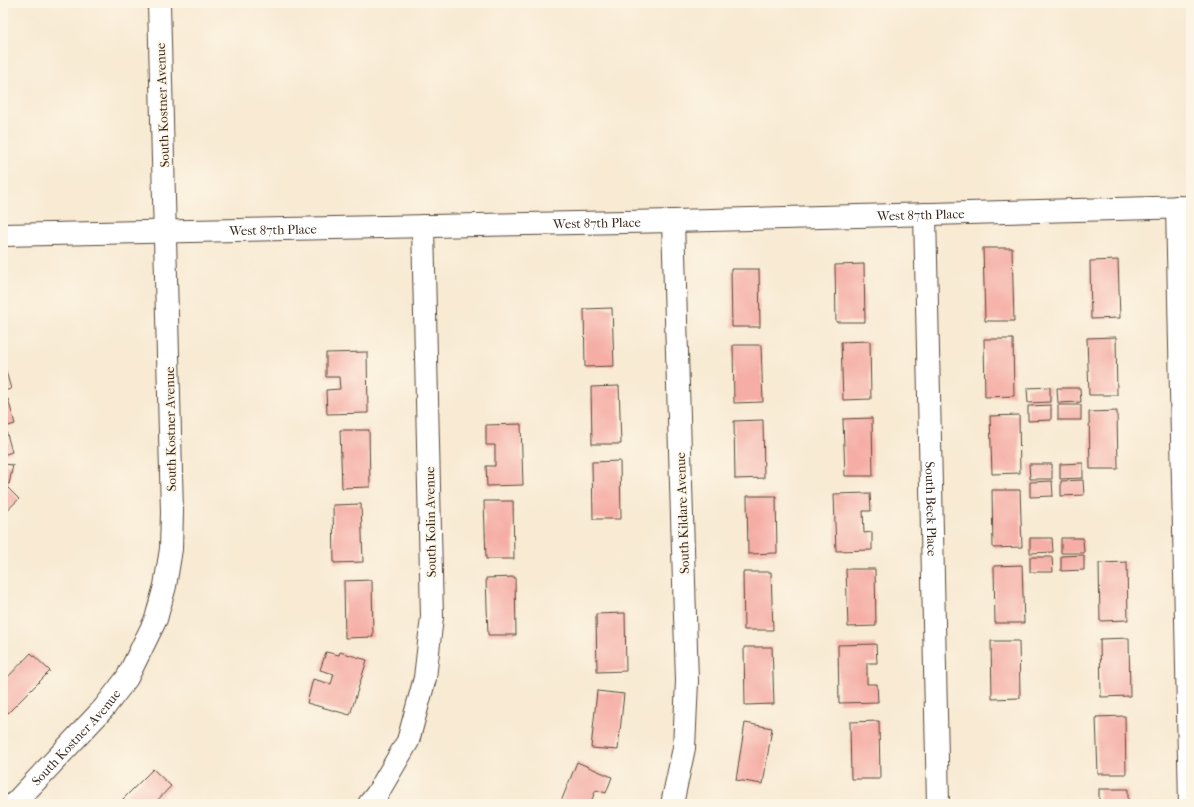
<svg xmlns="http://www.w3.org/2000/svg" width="1194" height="807" viewBox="0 0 1194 807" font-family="'IM FELL French Canon',serif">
  <rect width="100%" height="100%" fill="#fcf5e5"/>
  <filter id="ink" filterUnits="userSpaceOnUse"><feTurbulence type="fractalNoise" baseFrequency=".025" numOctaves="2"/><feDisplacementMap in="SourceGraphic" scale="8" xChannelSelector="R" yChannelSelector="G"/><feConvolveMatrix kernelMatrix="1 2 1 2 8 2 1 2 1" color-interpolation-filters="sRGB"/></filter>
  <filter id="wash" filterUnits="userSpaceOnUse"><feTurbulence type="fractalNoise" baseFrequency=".012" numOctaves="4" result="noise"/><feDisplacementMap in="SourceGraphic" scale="16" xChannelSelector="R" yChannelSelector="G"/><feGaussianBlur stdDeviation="0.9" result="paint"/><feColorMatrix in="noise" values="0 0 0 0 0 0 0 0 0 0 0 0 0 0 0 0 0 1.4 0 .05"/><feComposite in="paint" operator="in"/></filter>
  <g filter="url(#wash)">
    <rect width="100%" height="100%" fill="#f8ead3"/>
    <g id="blocks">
      <g fill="#f5ada6">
        <path d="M983,248H1012L1014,321H985Z"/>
        <path d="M1118,260L1120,318L1091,319L1090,261Z"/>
        <path d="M864,264L865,322H836L835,265Z"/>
        <path d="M731,269H759L760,327H732Z"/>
        <path d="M612,308L614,366L585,367L584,309Z"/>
        <path d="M1116,337L1117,395H1089L1087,338Z"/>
        <path d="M984,339H1013L1014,396L985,397Z"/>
        <path d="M870,341L871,399L843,400L841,342Z"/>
        <path d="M733,345H761L763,402L734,403Z"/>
        <path d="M367,352L368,413L327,414L326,390L340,389L339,377H326V353Z"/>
        <path d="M3,368H5L11,389L3,391Z"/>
        <path d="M619,386L621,444H592L591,387Z"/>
        <path d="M1050,387V402L1028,403L1027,388Z"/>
        <path d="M1057,388H1080L1081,402L1058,403Z"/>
        <path d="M8,399L15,424L5,427L12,452L3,455V400Z"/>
        <path d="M1051,405V420L1028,421V406Z"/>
        <rect x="1058" y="405" width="23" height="15"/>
        <path d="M1117,411L1118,469H1090L1089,412Z"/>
        <path d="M1019,415L1020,473L992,474L990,416Z"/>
        <path d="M872,418L873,476H845L843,419Z"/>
        <path d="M763,420L764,478L735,479L734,421Z"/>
        <path d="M521,424L523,485L487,486L486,466H495V445H486V425Z"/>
        <path d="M340,430H369L370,487L342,488Z"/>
        <path d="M620,461L621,519H593L592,462Z"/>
        <path d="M1083,463V478L1060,479V464Z"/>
        <path d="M3,464L13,465L9,484L3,482Z"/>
        <path d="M1029,464H1052V479H1030Z"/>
        <path d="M1083,480L1084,495L1061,496V481Z"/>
        <path d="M1052,481L1053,496L1030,497V482Z"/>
        <path d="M7,487L19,499L3,514V490Z"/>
        <path d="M992,490H1020L1022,547L993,548Z"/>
        <path d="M870,493L871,511H863L864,533L872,532V550L836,551L834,494Z"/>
        <path d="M747,496H776L777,553L748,554Z"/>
        <path d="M484,501H513L514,559H486Z"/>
        <path d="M361,504L363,562L334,563L333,505Z"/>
        <path d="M1030,538H1052L1053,552L1030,553Z"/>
        <path d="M1061,538H1083L1084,553H1061Z"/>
        <path d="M1084,555V570L1061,571V556Z"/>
        <path d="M1030,557H1052L1053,572H1030Z"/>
        <path d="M1127,562L1128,620L1100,621L1099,563Z"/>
        <path d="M1022,565L1024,623H995L994,566Z"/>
        <path d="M846,569H875L876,626L848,627Z"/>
        <path d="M743,572H771L773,630H744Z"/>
        <path d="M515,577L516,635H488L486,578Z"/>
        <path d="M372,580L373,637L345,638L344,581Z"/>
        <path d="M625,613L626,671L597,672L596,614Z"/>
        <path d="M1129,638L1130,696L1101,697L1100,639Z"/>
        <path d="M991,641H1019L1020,698L992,699Z"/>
        <path d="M876,644L877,663H867V684H877L878,702L839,703L838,645Z"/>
        <path d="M744,647H772L774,704L745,705Z"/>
        <path d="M326,652L339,655L340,652L367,660L350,715L307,703L313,679L331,684L334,674L320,670Z"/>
        <path d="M31,653L50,671L8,713L3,708V682Z"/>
        <path d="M597,691L624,694L618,750L591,748Z"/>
        <path d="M1125,716L1126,774H1098L1096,717Z"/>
        <path d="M879,721L880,779H851L850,722Z"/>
        <path d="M745,723L772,728L763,784L736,780Z"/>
        <path d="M577,762L612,777L606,793L596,790L590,804H560Z"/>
        <path d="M153,769L171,786L154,804H118Z"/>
        <rect x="1099" y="789" width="29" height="15"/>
        <path d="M727,800L739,804H725Z"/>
      </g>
    </g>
  </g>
  <g filter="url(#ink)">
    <use href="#blocks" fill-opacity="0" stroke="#574739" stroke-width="1"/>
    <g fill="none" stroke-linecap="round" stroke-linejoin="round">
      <g stroke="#574739" stroke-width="24">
        <g id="street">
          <path d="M1177,207L1190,804"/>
          <path id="s1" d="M925,214L938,804"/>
          <path id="s2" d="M3,235L673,221L1191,207"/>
          <path id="s3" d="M14,804L104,708L127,678L156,619L165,586L171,549L172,512L159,3"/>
          <path d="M369,804L377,794L408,741L425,678L432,617L423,226"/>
          <path d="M672,804L684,748L687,681L673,221"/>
        </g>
      </g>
      <use href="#street" stroke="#fff" stroke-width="22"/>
    </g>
  </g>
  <g text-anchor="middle" stroke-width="3" stroke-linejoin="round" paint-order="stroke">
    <g font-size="13" fill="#3b2a1e" stroke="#fcf5e5">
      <text transform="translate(162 105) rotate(-92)" y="5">South Kostner Avenue</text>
      <text dy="5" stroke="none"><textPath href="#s2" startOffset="918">West 87th Place</textPath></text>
      <text dy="5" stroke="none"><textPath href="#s2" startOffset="594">West 87th Place</textPath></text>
      <text dy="5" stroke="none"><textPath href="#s2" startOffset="270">West 87th Place</textPath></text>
      <text transform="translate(170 429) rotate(-91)" y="5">South Kostner Avenue</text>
      <text dy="5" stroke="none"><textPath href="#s1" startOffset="295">South Beck Place</textPath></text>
      <text transform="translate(682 513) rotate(-92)" y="5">South Kildare Avenue</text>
      <text transform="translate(430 522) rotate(-91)" y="5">South Kolin Avenue</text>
      <text dy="5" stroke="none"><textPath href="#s3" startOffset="91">South Kostner Avenue</textPath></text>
    </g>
  </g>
  <rect width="1194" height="807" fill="none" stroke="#fcf5e5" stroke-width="16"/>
</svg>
